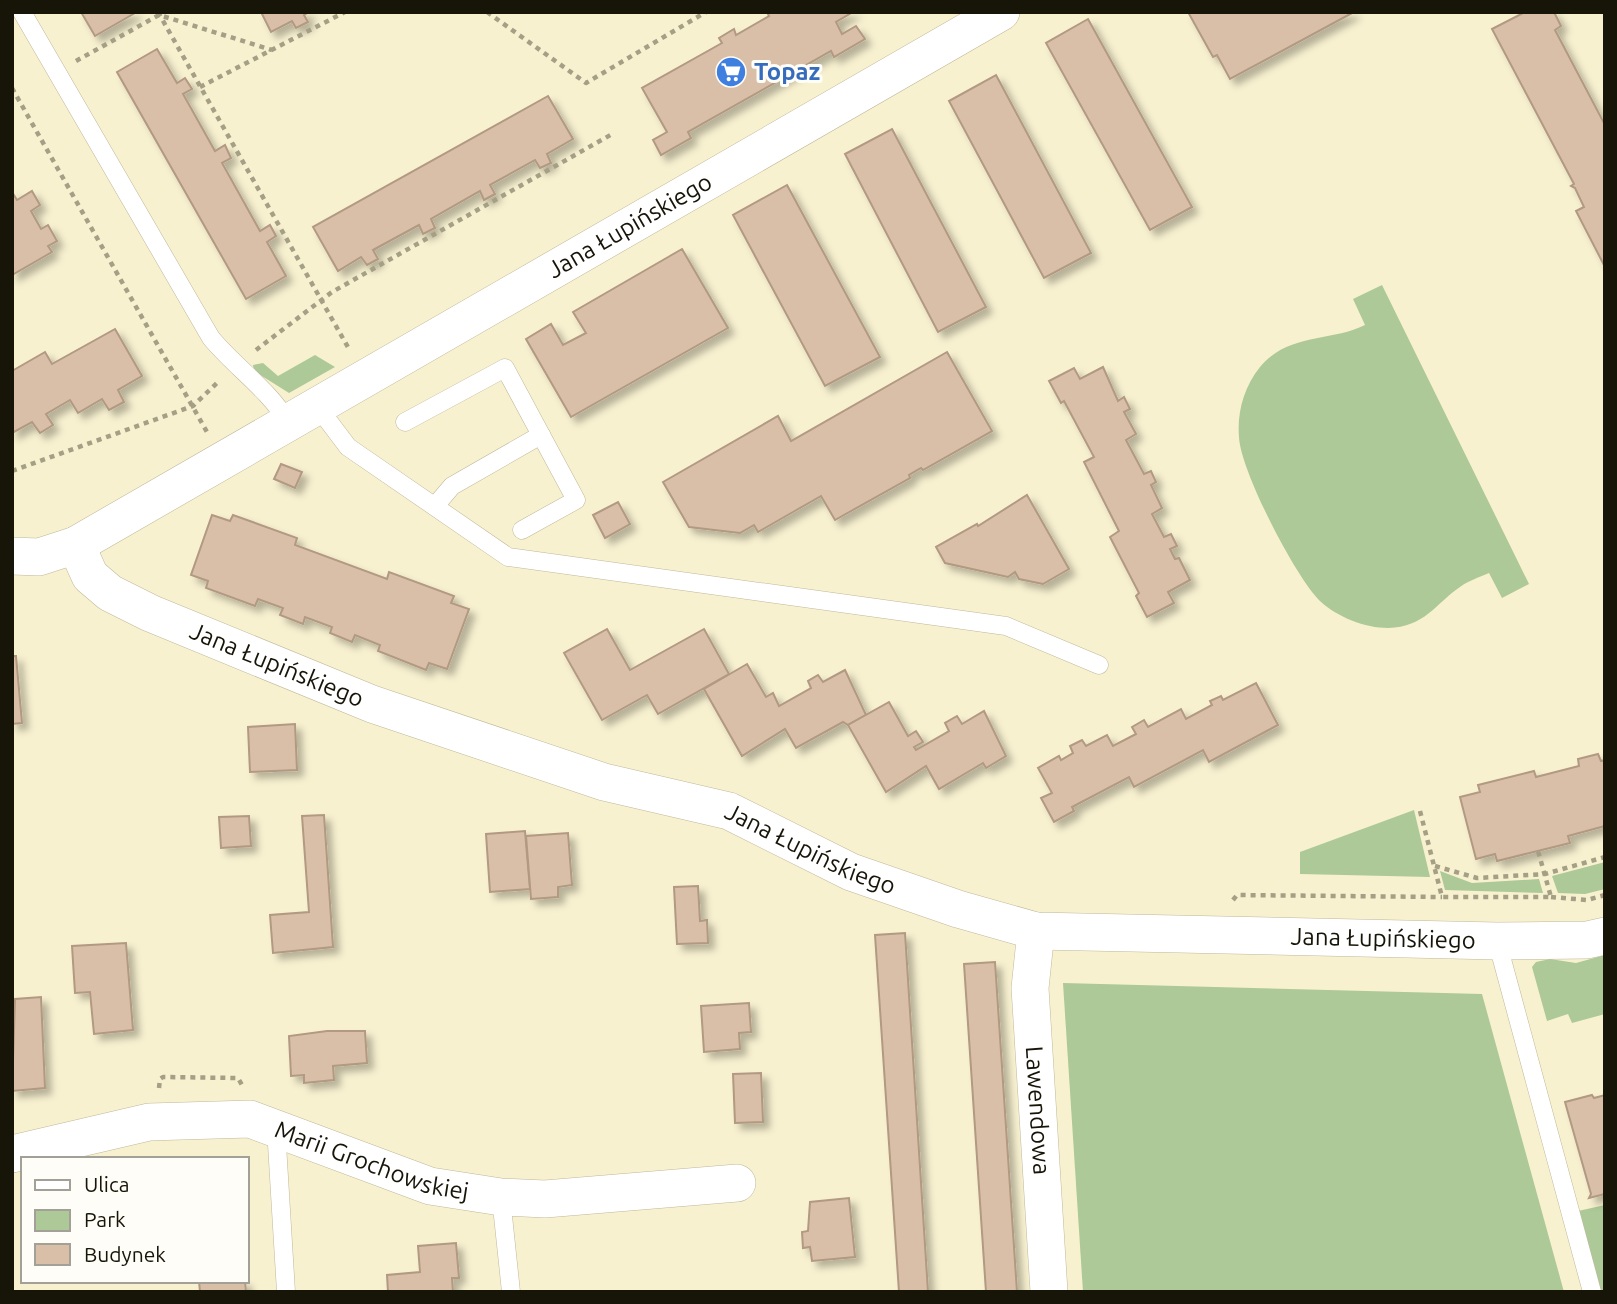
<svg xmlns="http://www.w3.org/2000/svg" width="1617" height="1304" viewBox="0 0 1617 1304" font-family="Ubuntu,sans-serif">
  <defs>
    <filter id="shadow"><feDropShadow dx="6" dy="6" stdDeviation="3.5" flood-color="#0004"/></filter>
  </defs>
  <rect width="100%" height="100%" fill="#f8f1d0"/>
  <g fill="#adc997">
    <path d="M1382,285L1529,584L1502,598L1489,573C1480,577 1468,581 1460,587C1435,604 1425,627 1388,628C1365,628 1337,617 1320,601C1296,578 1240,470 1239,437C1237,412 1244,387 1260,367C1288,333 1331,342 1365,325L1353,299Z"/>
    <path d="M315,355L335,367L289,393L254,371L253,365L263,363L278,376Z"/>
    <path d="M1414,810L1430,877L1300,874V852Z"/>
    <path d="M1605,862V889L1585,894L1558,893L1552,876Z"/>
    <path d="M1440,871L1472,883L1539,879L1543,893L1445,890Z"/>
    <path d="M1605,955V1014L1572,1023L1568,1014L1547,1021L1532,967L1536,962L1550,959L1576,963Z"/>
    <path d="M1063,983L1482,994L1564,1292H1083Z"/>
    <path d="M1605,1205V1292H1601L1578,1211Z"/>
  </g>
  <g fill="#d9bfa7" stroke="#b29982" stroke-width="2" filter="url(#shadow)">
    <path d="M81,12H135V13L95,36Z"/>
    <path d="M261,12H309L304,15L308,22L296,28L292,21L271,32Z"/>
    <path d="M767,12H853L836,22L842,34L856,26L865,39L834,57L831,51L688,132L691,138L661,155L653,140L667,132L642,88L722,43L719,38L734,29L736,35L769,16Z"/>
    <path d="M1188,12H1354L1230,79L1217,55L1213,57Z"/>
    <path d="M1525,12H1554L1561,26L1555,30L1605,125V267L1576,211L1584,207L1575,188L1571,186L1574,184L1492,29Z"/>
    <path d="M1088,19L1192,207L1150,230L1046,43Z"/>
    <path d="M157,49L177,83L185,78L192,89L183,94L215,151L225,145L231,158L222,163L260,231L270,225L276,236L267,242L286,276L246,299L117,72Z"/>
    <path d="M996,75L1091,253L1044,278L949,101Z"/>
    <path d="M548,96L573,139L547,154L551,163L540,168L535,160L490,185L495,194L484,200L480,191L431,219L435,228L423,234L419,225L373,250L378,259L367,265L361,257L338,271L313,227Z"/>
    <path d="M892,129L986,307L938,332L845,154Z"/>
    <path d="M787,185L880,357L825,386L733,215Z"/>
    <path d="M32,191L40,205L31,211L41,229L48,225L57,241L48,246L52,252L12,275V192L17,200Z"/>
    <path d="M682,249L728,328L571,417L526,339L551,324L563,345L586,333L573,312Z"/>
    <path d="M115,329L142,376L118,390L124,402L109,410L102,399L78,413L70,400L46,414L53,425L40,433L32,422L12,433V371L45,352L52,364Z"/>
    <path d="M947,352L992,431L923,470L921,468L909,475L910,478L835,520L821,496L758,532L754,525L740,533L689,527L663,482L778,416L791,441Z"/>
    <path d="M1103,367L1118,401L1124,397L1130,409L1124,412L1136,434L1126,440L1144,474L1151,471L1156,482L1151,485L1162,508L1152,514L1164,537L1171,534L1177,546L1170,549L1175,559L1179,558L1190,580L1168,592L1174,603L1147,617L1136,596L1139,593L1110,537L1119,531L1084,462L1094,457L1064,401L1061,403L1049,381L1074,368L1080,379Z"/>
    <path d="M281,464L302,472L295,488L274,479Z"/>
    <path d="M1027,495L1069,569L1043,584L1019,579L1015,572L1008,577L945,563L936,547L977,524L978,526Z"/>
    <path d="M618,502L630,524L605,538L593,515Z"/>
    <path d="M212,515L230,521L233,515L297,538L295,545L387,579L389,572L454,596L451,603L469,609L447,669L429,663L426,670L378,651L380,645L355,635L352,642L330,633L332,627L305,617L303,624L280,615L283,608L258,599L255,606L206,588L208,581L191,575Z"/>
    <path d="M607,629L630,670L704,629L729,674L658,714L647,695L602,720L564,653Z"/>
    <path d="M12,656H16L22,723L12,724Z"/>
    <path d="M747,664L766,697L773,693L779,706L811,688L808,681L818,675L823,682L845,670L866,715L848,725L843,722L796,748L785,729L742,756L704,689Z"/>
    <path d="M1256,683L1278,725L1209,762L1203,750L1134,787L1129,777L1072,807L1074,811L1054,822L1041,798L1052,793L1038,768L1059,756L1061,760L1073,753L1070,746L1082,740L1086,746L1107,735L1113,746L1136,734L1132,727L1144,720L1148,727L1181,709L1186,719L1212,705L1210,701L1221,696L1223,700Z"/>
    <path d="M889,702L908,736L916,731L923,742L914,747L916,750L949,731L945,723L957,716L962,724L984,711L1006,756L986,768L983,763L939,789L926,766L886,792L848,725Z"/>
    <path d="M295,724L297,770L250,772L248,727Z"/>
    <path d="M1598,754L1601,761L1605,760V826L1568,836L1570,843L1497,861L1495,854L1476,859L1460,797L1480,792L1478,785L1534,771L1536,777L1579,766L1578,759Z"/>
    <path d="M324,815L333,947L273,953L270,915L309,912L302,816Z"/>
    <path d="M249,816L251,846L221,848L219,817Z"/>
    <path d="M525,831L530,889L490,892L486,834Z"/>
    <path d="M568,833L572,885L558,887V897L531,899L526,836Z"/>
    <path d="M698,886L700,921L707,920L708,943L677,944L674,887Z"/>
    <path d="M905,933L928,1292H899L875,935Z"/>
    <path d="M126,943L133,1030L94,1034L90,992L75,993L72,946Z"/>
    <path d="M995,962L1017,1292H986L964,964Z"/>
    <path d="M41,997L45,1088L12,1091L15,999Z"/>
    <path d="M749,1003L751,1032L739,1033L740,1049L704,1052L701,1006Z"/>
    <path d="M327,1031H365L367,1063L333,1066L334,1080L304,1083V1075L291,1076L289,1036Z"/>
    <path d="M761,1073L763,1122L735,1123L733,1074Z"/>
    <path d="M1592,1095L1594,1098L1605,1095V1194L1589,1198L1591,1194L1565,1102Z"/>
    <path d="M849,1198L855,1257L812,1261L810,1247L803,1248L802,1232L808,1231L810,1202Z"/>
    <path d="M456,1243L459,1278H452L453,1292H388L387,1275L420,1272L418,1246Z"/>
    <path d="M199,1281H245L246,1292H200Z"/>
  </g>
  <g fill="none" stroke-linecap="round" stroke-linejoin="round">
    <g stroke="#bfb899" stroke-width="19">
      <g id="lane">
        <path d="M22,12L211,338C235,367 268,389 288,422"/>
        <path d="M317,406L348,447L508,557L1006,626L1099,665"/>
        <path d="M405,422L505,368L541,435L452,486L435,506"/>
        <path d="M522,530L576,500L541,435"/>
        <path d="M1497,941L1592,1292"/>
        <path d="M276,1128L286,1292"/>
        <path d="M501,1197L511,1292"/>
      </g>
    </g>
    <g stroke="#bfb899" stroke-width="38">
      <g id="street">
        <path id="s1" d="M76,545L90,576L110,593L150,613L372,704L604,782L729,811L851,872L958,909L1036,931L1497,941L1587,940L1605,936"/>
        <path id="s2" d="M12,556L39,557L76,545L1001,12"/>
        <path id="s3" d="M1036,931L1030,988L1049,1292"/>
        <path id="s4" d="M12,1154L149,1122L250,1119L430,1186L501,1197L545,1199L737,1183"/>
      </g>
    </g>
    <g stroke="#a49f85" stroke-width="4.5" stroke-dasharray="5 5" stroke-linecap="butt">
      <path d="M158,12L349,349"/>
      <path d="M487,12L586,83L706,12"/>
      <path d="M76,61L159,15L272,50"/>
      <path d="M200,87L345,12"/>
      <path d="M12,88L207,432"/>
      <path d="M256,350L332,292L614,133"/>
      <path d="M12,471L193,406L220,380"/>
      <path d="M1420,811L1442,897H1551L1538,851"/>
      <path d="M1435,866L1477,878L1545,874L1605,857"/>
      <path d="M1551,897L1587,900L1605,895"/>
      <path d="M1233,900L1237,895L1442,897"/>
      <path d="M159,1088L160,1079L163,1077L238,1078L242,1085"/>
    </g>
    <use href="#lane" stroke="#fff" stroke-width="18"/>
    <use href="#street" stroke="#fff" stroke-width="37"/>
  </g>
  <defs>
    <g id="supermarket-disc" transform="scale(1.575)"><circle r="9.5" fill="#3f7fe0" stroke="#fffdf7"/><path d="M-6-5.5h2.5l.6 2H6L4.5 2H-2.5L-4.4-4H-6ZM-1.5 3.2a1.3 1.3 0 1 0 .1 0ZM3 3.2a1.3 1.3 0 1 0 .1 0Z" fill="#fff"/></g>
  </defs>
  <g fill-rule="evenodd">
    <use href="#supermarket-disc" x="731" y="72"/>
  </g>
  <g text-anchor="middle" stroke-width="6" stroke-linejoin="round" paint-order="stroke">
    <g font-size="24" font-weight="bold" fill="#366cbe" stroke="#fffdf7" text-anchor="start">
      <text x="754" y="80">Topaz</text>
    </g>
    <g font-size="24" fill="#171408" stroke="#fffdf7">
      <text dy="8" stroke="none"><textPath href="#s2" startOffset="705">Jana Łupińskiego</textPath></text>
      <text dy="8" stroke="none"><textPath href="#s1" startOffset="242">Jana Łupińskiego</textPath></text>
      <text dy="8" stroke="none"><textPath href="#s1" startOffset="808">Jana Łupińskiego</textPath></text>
      <text dy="8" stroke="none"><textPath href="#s1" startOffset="1396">Jana Łupińskiego</textPath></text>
      <text dy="8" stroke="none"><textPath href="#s3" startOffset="180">Lawendowa</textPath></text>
      <text dy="8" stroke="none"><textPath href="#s4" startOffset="371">Marii Grochowskiej</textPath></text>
    </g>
  </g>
  <rect width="1617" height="1304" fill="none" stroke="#171408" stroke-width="28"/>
  <rect x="21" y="1157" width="228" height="126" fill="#fffdf7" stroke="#a2a097" stroke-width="2"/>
  <rect x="35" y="1180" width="35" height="10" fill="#ffffff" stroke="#a2a097" stroke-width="2"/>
  <text x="84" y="1192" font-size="21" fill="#171408">Ulica</text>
  <rect x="35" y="1210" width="35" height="21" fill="#adc997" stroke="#a2a097" stroke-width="2"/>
  <text x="84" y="1227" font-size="21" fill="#171408">Park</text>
  <rect x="35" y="1244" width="35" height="21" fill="#d9bfa7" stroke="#a2a097" stroke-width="2"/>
  <text x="84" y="1262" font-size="21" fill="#171408">Budynek</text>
</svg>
